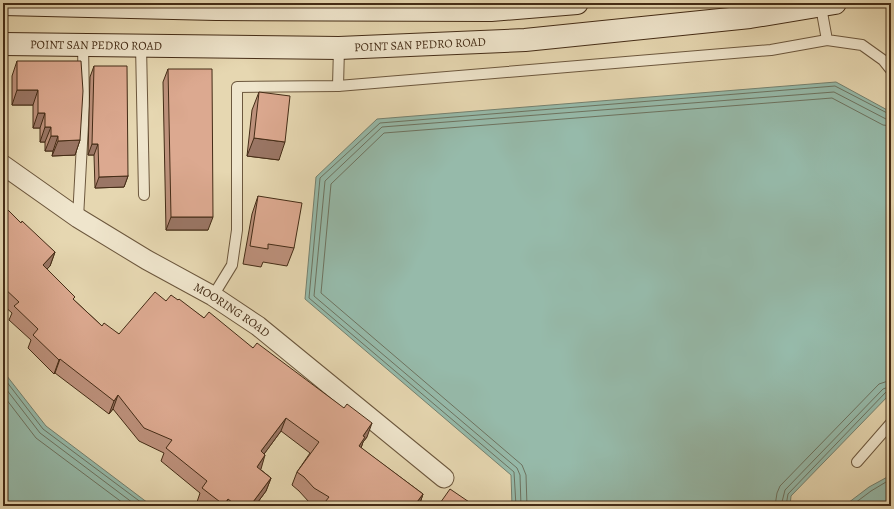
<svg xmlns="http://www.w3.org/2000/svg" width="894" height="509" viewBox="0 0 894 509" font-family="Alegreya,serif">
  <rect width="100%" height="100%" fill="#e6d7b1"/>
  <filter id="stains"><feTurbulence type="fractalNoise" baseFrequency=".005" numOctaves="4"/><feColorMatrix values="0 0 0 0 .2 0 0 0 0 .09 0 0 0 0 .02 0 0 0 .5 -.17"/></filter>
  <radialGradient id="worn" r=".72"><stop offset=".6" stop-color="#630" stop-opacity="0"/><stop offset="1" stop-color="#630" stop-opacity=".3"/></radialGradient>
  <g fill="#96baaa" stroke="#75816f">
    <path d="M836,82L891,112V393L791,496L790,506H512L511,475L305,299L316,177L377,119Z"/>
    <path d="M3,371L46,426L152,506H3Z"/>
    <path d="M891,475V506H844L869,487Z"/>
  </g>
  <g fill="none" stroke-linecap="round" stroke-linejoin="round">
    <g stroke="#6d7360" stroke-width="1">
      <path d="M3,377L43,429L146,506"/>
      <path d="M3,385L40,433L137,506"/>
      <path d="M3,395L36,438L127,506"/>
      <path d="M516,506L514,472L309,298L320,178L380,123L835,86L891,115"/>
      <path d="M521,506L520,475L517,468L314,296L325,181L382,127L834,92L886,119L891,120"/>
      <path d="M527,506L526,475L522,465L321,293L331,184L384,133L832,98L883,125L891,126"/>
      <path d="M775,506L777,493L780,486L879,384L891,380"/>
      <path d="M781,506L785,490L883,389L891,386"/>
      <path d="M786,506L788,494L886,392L891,391"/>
      <path d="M851,506L871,491L891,479"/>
    </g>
    <g stroke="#6c573d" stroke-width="12">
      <g id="lane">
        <path d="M821,7L827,40L862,45L883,60L891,70"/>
        <path d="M141,45L144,195"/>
        <path d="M338,86L339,48"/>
        <path d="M78,218L84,106L83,44"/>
        <path d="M213,296L232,265L237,230V87L338,86L771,50L827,40"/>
        <path d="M857,462L891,423"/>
      </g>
    </g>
    <g stroke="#6c573d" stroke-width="21">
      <g id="street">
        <path id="s1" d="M3,165L78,218L147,260L213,296L258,326L444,478"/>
      </g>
    </g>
    <g stroke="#442c16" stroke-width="24">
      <g id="secondary">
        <path d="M3,4L216,9L491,10L577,3"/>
        <path id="s2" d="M3,44L339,48L525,40L750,17L835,3"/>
      </g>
    </g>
    <use href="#lane" stroke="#efe5cc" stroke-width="10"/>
    <use href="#street" stroke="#efe5cc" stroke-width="19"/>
    <use href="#secondary" stroke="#efe5cc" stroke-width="22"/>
  </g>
  <g fill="#bd917c" stroke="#442c16">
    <path d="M17,61L80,140L75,155L52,156L53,151H45V142H40V128H33V105H12V76Z"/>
    <path d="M94,66L128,176L124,187L95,188L94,155H88L90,77Z"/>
    <path d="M168,69L208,230H166L163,82Z"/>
    <path d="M259,92L279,160L247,156L252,110Z"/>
    <path d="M258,196L294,248L287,266L263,262L261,267L243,264L252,214Z"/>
    <path d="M3,205L21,223L55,252L50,266L47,269L74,300L102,326L119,334L166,301L178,300L204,318L253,348L367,437L363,442L361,448L423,494L419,506H315L309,502L299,491L292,485L297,472L310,453L281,431L264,454L260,469L271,478L266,491L255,506H202L197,502L200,493L161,461L164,453L139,441L113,409L109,414L55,373L54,374L28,348L31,340L9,320L12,313L3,305Z"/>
  </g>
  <g fill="#9a7665" stroke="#442c16">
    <path d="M17,90H38L33,105H12Z"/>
    <path d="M38,113H45L40,128H33Z"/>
    <path d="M45,127H51L45,142H40Z"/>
    <path d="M51,136H58L53,151H45Z"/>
    <path d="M254,138L285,142L279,160L247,156Z"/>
    <path d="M80,140L75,155L52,156L58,141Z"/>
    <path d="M92,144H98L94,155H88Z"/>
    <path d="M128,176L124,187L95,188L99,177Z"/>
    <path d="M171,217H213L208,230H166Z"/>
    <path d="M55,252L50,266L38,279L43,265Z"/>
    <path d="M60,359L55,373L54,374L59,360Z"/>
    <path d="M118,395L113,409L109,414L114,401Z"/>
    <path d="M286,418L281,431L256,465L261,451Z"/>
    <path d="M372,423L367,437L363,442L360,451L354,460L363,436Z"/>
    <path d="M265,455L261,469L252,480L257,467Z"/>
    <path d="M271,478L266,491L255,506H250Z"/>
    <path d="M423,494L419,506H414Z"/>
    <path d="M228,499L226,506H223L224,505Z"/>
  </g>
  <g fill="#dca990" stroke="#442c16">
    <path d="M17,61H81L83,91L80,140L58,141V136H51V127H45V113H38V90H17Z"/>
    <path d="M94,66H127L128,176L99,177L98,144H92Z"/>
    <path d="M168,69H212L213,217H171Z"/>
    <path d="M259,92L290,96L285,142L254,138Z"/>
    <path d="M258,196L302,203L294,248L268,244V249L250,246Z"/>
    <path d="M3,205L21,223L22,221L55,252L43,265L75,297L73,299L102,326L104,323L119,334L155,292L166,301L171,295L178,300L179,299L204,318L209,312L253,348L257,343L344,408L347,404L372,423L363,436L365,437L359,446L423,494L414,506H322L329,497L314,488L304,477L297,472L319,442L286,418L261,451L265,455L257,467L271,478L250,506H237L228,499L224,505L202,488L207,481L166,448L172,440L144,428L118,395L114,401L60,359L59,360L33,335L38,329L14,306L19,302L3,287Z"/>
    <path d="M450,489L475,506H438Z"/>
  </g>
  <g text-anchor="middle" stroke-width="3" stroke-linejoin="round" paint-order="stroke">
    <g font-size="12" fill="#442c16" stroke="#efe5cc">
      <text dy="4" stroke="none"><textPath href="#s2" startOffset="93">POINT SAN PEDRO ROAD</textPath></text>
      <text dy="4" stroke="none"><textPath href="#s2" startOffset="417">POINT SAN PEDRO ROAD</textPath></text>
      <text dy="4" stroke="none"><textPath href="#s1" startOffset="271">MOORING ROAD</textPath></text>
    </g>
  </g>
  <rect width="894" height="509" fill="none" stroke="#e6d7b1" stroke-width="16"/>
  <rect x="4" y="4" width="886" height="501" fill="none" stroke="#442c16" stroke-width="2"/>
  <rect x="8" y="8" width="878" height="493" fill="none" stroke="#442c16"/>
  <rect width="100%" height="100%" filter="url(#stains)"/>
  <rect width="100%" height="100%" fill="url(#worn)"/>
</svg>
